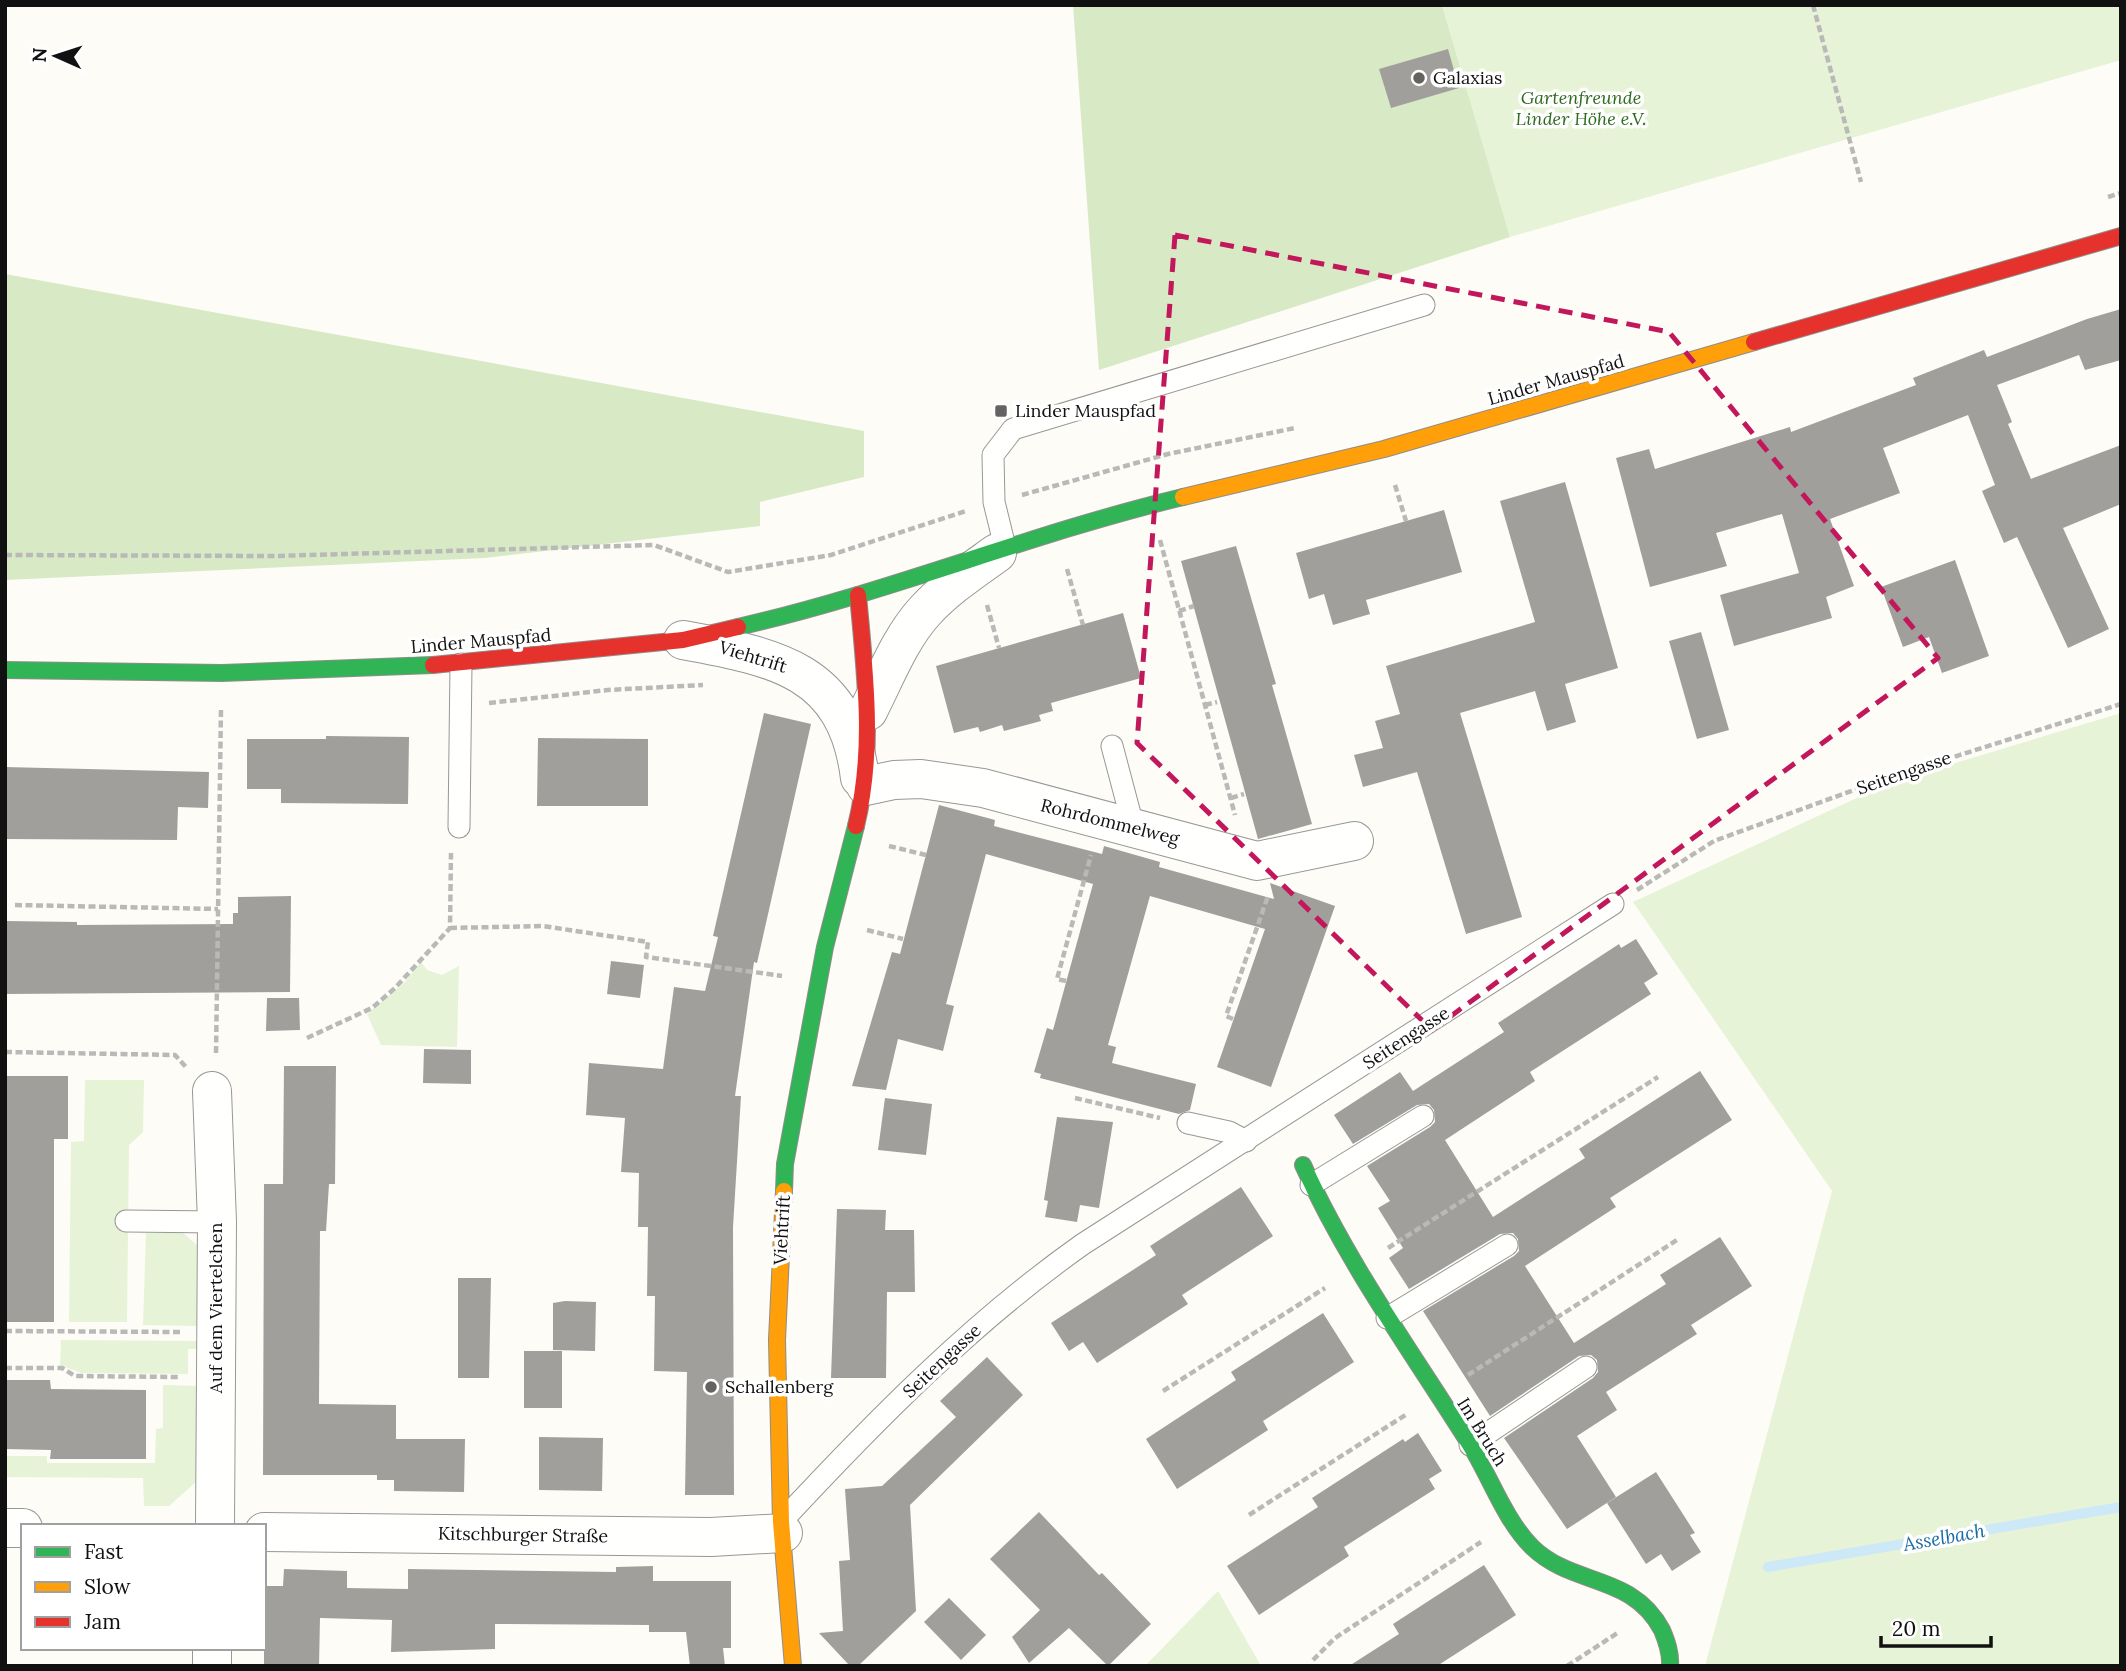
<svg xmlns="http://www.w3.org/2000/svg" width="2126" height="1671" viewBox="0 0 2126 1671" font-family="Lora,serif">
  <rect width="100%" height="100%" fill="#fdfcf7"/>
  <g fill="#e7f3d7">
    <path d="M1442,5H2121V60L1510,237Z"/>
    <path d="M2121,713V1666H1705L1832,1191L1633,902L1889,783Z"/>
    <path d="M421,962L427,970L442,975L459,966L457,1047L381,1045L367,1014L404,983Z"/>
    <path d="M85,1080H144L143,1132L129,1145L127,1322H69L71,1142L84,1141Z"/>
    <path d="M146,1233H183L198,1246V1326L143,1325Z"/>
    <path d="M61,1340L198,1341V1349H188V1374L81,1373L60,1365Z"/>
    <path d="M163,1385L197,1386V1481L169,1506H144L143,1478L5,1477V1456H47V1463H155L156,1429L163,1428Z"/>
    <path d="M1218,1591L1261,1666H1145Z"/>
  </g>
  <g fill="#d8eac5">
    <path d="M1073,5H1442L1510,237L1099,370Z"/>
    <path d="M5,274L864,431V477L760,502V526L485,558L5,580Z"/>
  </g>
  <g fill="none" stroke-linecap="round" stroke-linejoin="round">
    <path stroke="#cde8f7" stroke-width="10" d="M1768,1567L2121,1507"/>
  </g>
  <g fill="#a19f9c">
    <path d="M1448,49L1459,88L1391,108L1379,69Z"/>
    <path d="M2121,309V360L2085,370L2079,355L1997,385L2012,422L2008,424L2031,479L2121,445V504L2063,528L2109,629L2068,648L2017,537L2004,543L1982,491L1995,485L1968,415L1883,448L1900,493L1830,519L1854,586L1826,597L1832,618L1734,646L1720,595L1799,573L1782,514L1716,533L1727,566L1650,587L1616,458L1649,449L1655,469L1790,427L1791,432L1916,385L1913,378L1984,350L1987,357L2087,319Z"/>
    <path d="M1565,482L1618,668L1565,684L1576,722L1547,731L1535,691L1460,713L1522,917L1466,934L1417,772L1363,787L1354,755L1383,748L1375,721L1400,714L1386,666L1535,622L1500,501Z"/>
    <path d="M1444,510L1462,572L1366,600L1370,614L1333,625L1324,594L1309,599L1296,553Z"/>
    <path d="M1236,546L1276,684L1272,685L1312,824L1258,839L1181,561Z"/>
    <path d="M1955,560L1989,656L1942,673L1929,637L1903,647L1881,587Z"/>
    <path d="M1123,613L1141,678L1051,703L1053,711L1039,715L1041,721L1004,731L1002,725L980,732L978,727L954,733L936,666Z"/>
    <path d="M1701,632L1729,730L1697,739L1669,641Z"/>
    <path d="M764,713L811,724L757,963L754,962L735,1096H741L733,1227L734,1495H685L687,1372L654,1371L655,1296H647L648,1227H638L639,1173L621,1172L625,1118L586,1115L589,1063L663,1069L674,987L705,991L718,937L713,936Z"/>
    <path d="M326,736L409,737L408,804L281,803V789H247V739H326Z"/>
    <path d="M538,738L648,739V806H537Z"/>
    <path d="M5,767L209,772L208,808L178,807L177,840L5,839Z"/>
    <path d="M939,805L995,820L994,826L1102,854L1104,846L1160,862L1159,867L1274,899L1270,883L1335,906L1271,1087L1217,1067L1265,929L1150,896L1108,1045L1116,1047L1112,1063L1196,1084L1190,1110L1179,1114L1040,1078L1041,1074L1034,1072L1047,1028L1053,1030L1093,884L986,854L946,1004L954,1006L943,1051L898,1039L886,1090L852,1086L892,952L900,954Z"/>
    <path d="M291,896L290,992L5,994V921L77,922V925L233,924V913H238V897Z"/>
    <path d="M1636,939L1658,974L1644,983L1651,994L1530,1072L1535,1081L1445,1140L1493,1217L1585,1158L1579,1149L1700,1071L1732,1120L1610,1198L1616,1207L1525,1266L1574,1343L1666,1284L1660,1275L1720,1237L1752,1286L1691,1325L1697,1334L1606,1392L1617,1410L1577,1436L1616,1497L1567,1529L1504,1438L1593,1378L1598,1372L1597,1360L1591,1355L1579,1356L1490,1416L1423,1311L1514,1256L1519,1251L1518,1239L1513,1233L1500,1234L1409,1289L1389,1258L1403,1248L1378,1208L1390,1201L1367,1166L1430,1127L1435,1122L1434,1110L1429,1104L1417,1105L1353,1144L1334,1115L1400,1072L1413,1091L1504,1032L1498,1023L1619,944L1621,948Z"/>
    <path d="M611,961L644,965L640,998L607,994Z"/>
    <path d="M267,998H299L300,1030L266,1031Z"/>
    <path d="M424,1049L471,1050V1084L423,1083Z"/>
    <path d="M284,1066H336L335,1184H329L326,1231H320L319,1404L396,1405V1439H465L464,1492L394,1491V1480H377V1475H263L264,1184H283Z"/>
    <path d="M5,1076H68V1139H54V1322H5Z"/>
    <path d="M885,1098L932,1104L926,1155L878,1150Z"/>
    <path d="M1057,1117L1113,1122L1099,1208L1080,1205L1077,1222L1045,1217L1048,1201L1044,1200Z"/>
    <path d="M1241,1187L1273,1236L1182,1295L1188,1304L1097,1363L1083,1342L1069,1351L1051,1323L1156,1255L1150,1246Z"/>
    <path d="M837,1209L886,1210L885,1230H914L915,1292H887L886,1378H831Z"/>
    <path d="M458,1278H491L489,1378H458Z"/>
    <path d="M565,1301L596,1302L595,1351L553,1350V1303Z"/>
    <path d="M1323,1313L1354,1362L1263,1421L1268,1430L1177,1489L1146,1439L1236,1380L1231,1372Z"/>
    <rect x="524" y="1351" width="38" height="57"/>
    <path d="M987,1357L1023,1395L910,1505L916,1611L858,1666H850L819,1633L843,1631L839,1561L850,1560L845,1489L882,1486L956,1417L940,1401Z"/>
    <path d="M5,1380H50L51,1389L146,1390V1459H50L51,1450L5,1449Z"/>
    <path d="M1418,1433L1442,1471L1429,1479L1435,1489L1344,1547L1349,1556L1259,1615L1227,1566L1318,1507L1312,1498L1403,1439L1405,1442Z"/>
    <path d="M539,1437L603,1438L602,1491L539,1490Z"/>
    <path d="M1656,1472L1695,1533L1690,1535L1701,1552L1672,1571L1661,1554L1646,1564L1607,1503Z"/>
    <path d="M1039,1512L1099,1575L1102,1573L1151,1624L1108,1666L1069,1628L1029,1663L1012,1637L1040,1610L990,1559Z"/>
    <path d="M1484,1565L1516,1615L1437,1666H1349L1399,1634L1393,1624Z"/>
    <path d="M653,1566V1581H731V1648H723L725,1666H690L686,1632H649V1625L495,1624V1649L391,1652L392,1620L320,1618L319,1666H264V1586H283L284,1569L347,1571V1588L408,1589V1569L616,1572V1567Z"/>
    <path d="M949,1598L986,1635L961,1660L924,1622Z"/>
  </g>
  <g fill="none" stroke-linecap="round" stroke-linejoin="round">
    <g stroke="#979795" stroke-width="23">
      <g id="lane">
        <path d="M1005,547L994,502L993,455L1013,429L1424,305"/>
        <path d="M1112,746L1134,829"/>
        <path d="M459,827L461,664"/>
        <path d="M1188,1123L1229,1132L1246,1141"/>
        <path d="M1311,1185L1423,1116"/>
        <path d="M126,1221L217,1222"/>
        <path d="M1387,1318L1507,1245"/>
        <path d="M1470,1445L1586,1367"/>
        <path d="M781,1522C874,1422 971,1323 1083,1244L1613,904"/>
      </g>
    </g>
    <g stroke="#979795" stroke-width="40">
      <g id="street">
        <path d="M683,640C776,657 847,670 860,778"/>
        <path d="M868,711C885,678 900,638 925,611C946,588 972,571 997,553"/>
        <path d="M866,786L894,780L921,779L983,788L1257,861L1354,841"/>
        <path d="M212,1091L217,1222L215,1526"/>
        <path d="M5,1528H23"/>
        <path d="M264,1532L711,1537L783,1533"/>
        <path d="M212,1666V1648"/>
      </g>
    </g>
    <g stroke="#8e8d8b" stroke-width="18">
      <g id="fast">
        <path d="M738,627C888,593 1032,533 1183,497"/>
        <path d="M5,670L222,673L433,665"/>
        <path d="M1303,1165C1348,1264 1411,1351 1469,1443C1490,1476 1504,1519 1532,1547C1573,1587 1632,1573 1662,1630C1667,1642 1671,1653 1670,1666"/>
        <path d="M784,1191L785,1164L825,947L856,826"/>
      </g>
    </g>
    <g stroke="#8e8d8b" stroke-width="18">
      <g id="slow">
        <path d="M1183,497L1384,449L1754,342"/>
        <path d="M784,1191L777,1340L781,1522L793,1666"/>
      </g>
    </g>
    <g stroke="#8e8d8b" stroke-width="18">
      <g id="jam">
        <path d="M1754,342L2121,236"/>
        <path d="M433,665L683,640L738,627"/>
        <path d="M856,826C875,749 865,673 858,595"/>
      </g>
    </g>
    <g stroke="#b9b9b8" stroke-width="4.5" stroke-dasharray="7 3.5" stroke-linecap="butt">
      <path d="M1813,5L1861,182"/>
      <path d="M2108,197L2121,193"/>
      <path d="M1395,485L1406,521"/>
      <path d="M1022,495L1168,454L1295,428"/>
      <path d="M1160,540L1235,815"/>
      <path d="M5,555L275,556L654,545L728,572L831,555L966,511"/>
      <path d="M1067,569L1083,625"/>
      <path d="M987,605L999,648"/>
      <path d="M1179,611L1194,606"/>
      <path d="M489,703L608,690L703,685"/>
      <path d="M1205,705L1217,702"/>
      <path d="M1231,798L1244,794"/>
      <path d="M889,846L926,855"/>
      <path d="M1637,890L1714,841L1887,778L2121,704"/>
      <path d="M15,905L218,909"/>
      <path d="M450,928L543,926L648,942L646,957L782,976"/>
      <path d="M867,930L903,939"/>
      <path d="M1066,981L1057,979L1091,855"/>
      <path d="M1233,1019L1226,1016L1268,896"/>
      <path d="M307,1038L372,1008L395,988L450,928L451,853"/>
      <path d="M5,1052L175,1055L186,1067"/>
      <path d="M216,1053L221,708"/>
      <path d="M1075,1098L1160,1118"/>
      <path d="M1388,1248L1658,1077"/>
      <path d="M5,1331L180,1332"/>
      <path d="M5,1368H62L75,1376L179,1377"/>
      <path d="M1468,1375L1677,1240"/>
      <path d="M1163,1391L1325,1288"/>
      <path d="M1249,1515L1407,1414"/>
      <path d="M1313,1660L1335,1638L1481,1542"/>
      <path d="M1567,1666L1619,1632"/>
    </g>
    <use href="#lane" stroke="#fffffe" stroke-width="21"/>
    <use href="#street" stroke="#fffffe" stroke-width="38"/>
    <use href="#fast" stroke="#30b455" stroke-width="16"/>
    <use href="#slow" stroke="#ff9f0a" stroke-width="16"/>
    <use href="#jam" stroke="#e5322d" stroke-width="16"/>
  </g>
  <path fill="none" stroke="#c2185b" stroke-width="5" stroke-dasharray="14 9" stroke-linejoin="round" d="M1175,235L1669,332L1938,658L1432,1030L1137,743Z"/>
  <g fill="#646362" stroke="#fff" stroke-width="2.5">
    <circle cx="1419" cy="78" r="7"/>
    <rect x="994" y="404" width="14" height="14" rx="3.5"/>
    <circle cx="711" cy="1387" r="7"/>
  </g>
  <g text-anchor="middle" stroke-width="7" stroke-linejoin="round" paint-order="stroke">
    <g font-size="18" fill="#111" stroke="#fff" text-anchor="start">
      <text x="1433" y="84">Galaxias</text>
      <text x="1015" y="417">Linder Mauspfad</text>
      <text x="725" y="1393">Schallenberg</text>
    </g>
    <g font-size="18" font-style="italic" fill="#2f6b1f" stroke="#fff">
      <text x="1581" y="104">Gartenfreunde<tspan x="1581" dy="21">Linder Höhe e.V.</tspan></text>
    </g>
    <g font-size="18" fill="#111" stroke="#fff">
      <text transform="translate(1556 380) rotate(-16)" y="6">Linder Mauspfad</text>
      <text transform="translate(481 641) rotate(-5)" y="6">Linder Mauspfad</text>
      <text transform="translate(753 657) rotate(17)" y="6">Viehtrift</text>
      <text transform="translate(1904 773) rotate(-19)" y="6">Seitengasse</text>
      <text transform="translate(1110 822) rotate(14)" y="6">Rohrdommelweg</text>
      <text transform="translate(1406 1038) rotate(-33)" y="6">Seitengasse</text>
      <text transform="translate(782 1230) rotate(-87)" y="6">Viehtrift</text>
      <text transform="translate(216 1308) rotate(-90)" y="6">Auf dem Viertelchen</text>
      <text transform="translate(942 1361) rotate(-43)" y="6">Seitengasse</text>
      <text transform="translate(1482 1432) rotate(58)" y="6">Im Bruch</text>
      <text transform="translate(523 1535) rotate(1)" y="6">Kitschburger Straße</text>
    </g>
    <g font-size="19" font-style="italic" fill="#1768a6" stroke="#fff">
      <text transform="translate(1944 1537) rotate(-10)" y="7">Asselbach</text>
    </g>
  </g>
  <rect width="2126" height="1671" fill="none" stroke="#111111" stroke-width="14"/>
  <rect x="21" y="1524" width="245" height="126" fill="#ffffff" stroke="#a0a0a0" stroke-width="2"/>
  <rect x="35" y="1547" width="35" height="10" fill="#30b455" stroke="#a0a0a0" stroke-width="2"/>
  <text x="84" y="1559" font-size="21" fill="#111111">Fast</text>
  <rect x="35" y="1582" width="35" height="10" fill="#ff9f0a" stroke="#a0a0a0" stroke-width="2"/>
  <text x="84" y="1594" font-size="21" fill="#111111">Slow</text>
  <rect x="35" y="1617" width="35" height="10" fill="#e5322d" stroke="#a0a0a0" stroke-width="2"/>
  <text x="84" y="1629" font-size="21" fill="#111111">Jam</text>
  <g transform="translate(56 56) rotate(273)" stroke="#ffffff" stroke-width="5" paint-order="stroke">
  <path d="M0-5L12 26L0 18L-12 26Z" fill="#111111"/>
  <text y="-10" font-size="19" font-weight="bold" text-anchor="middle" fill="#111111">N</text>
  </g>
  <path d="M1881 1636v10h110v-10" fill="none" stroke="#111111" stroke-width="3.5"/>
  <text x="1892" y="1636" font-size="21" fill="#111111" stroke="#ffffff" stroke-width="5" paint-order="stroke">20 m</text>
</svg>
